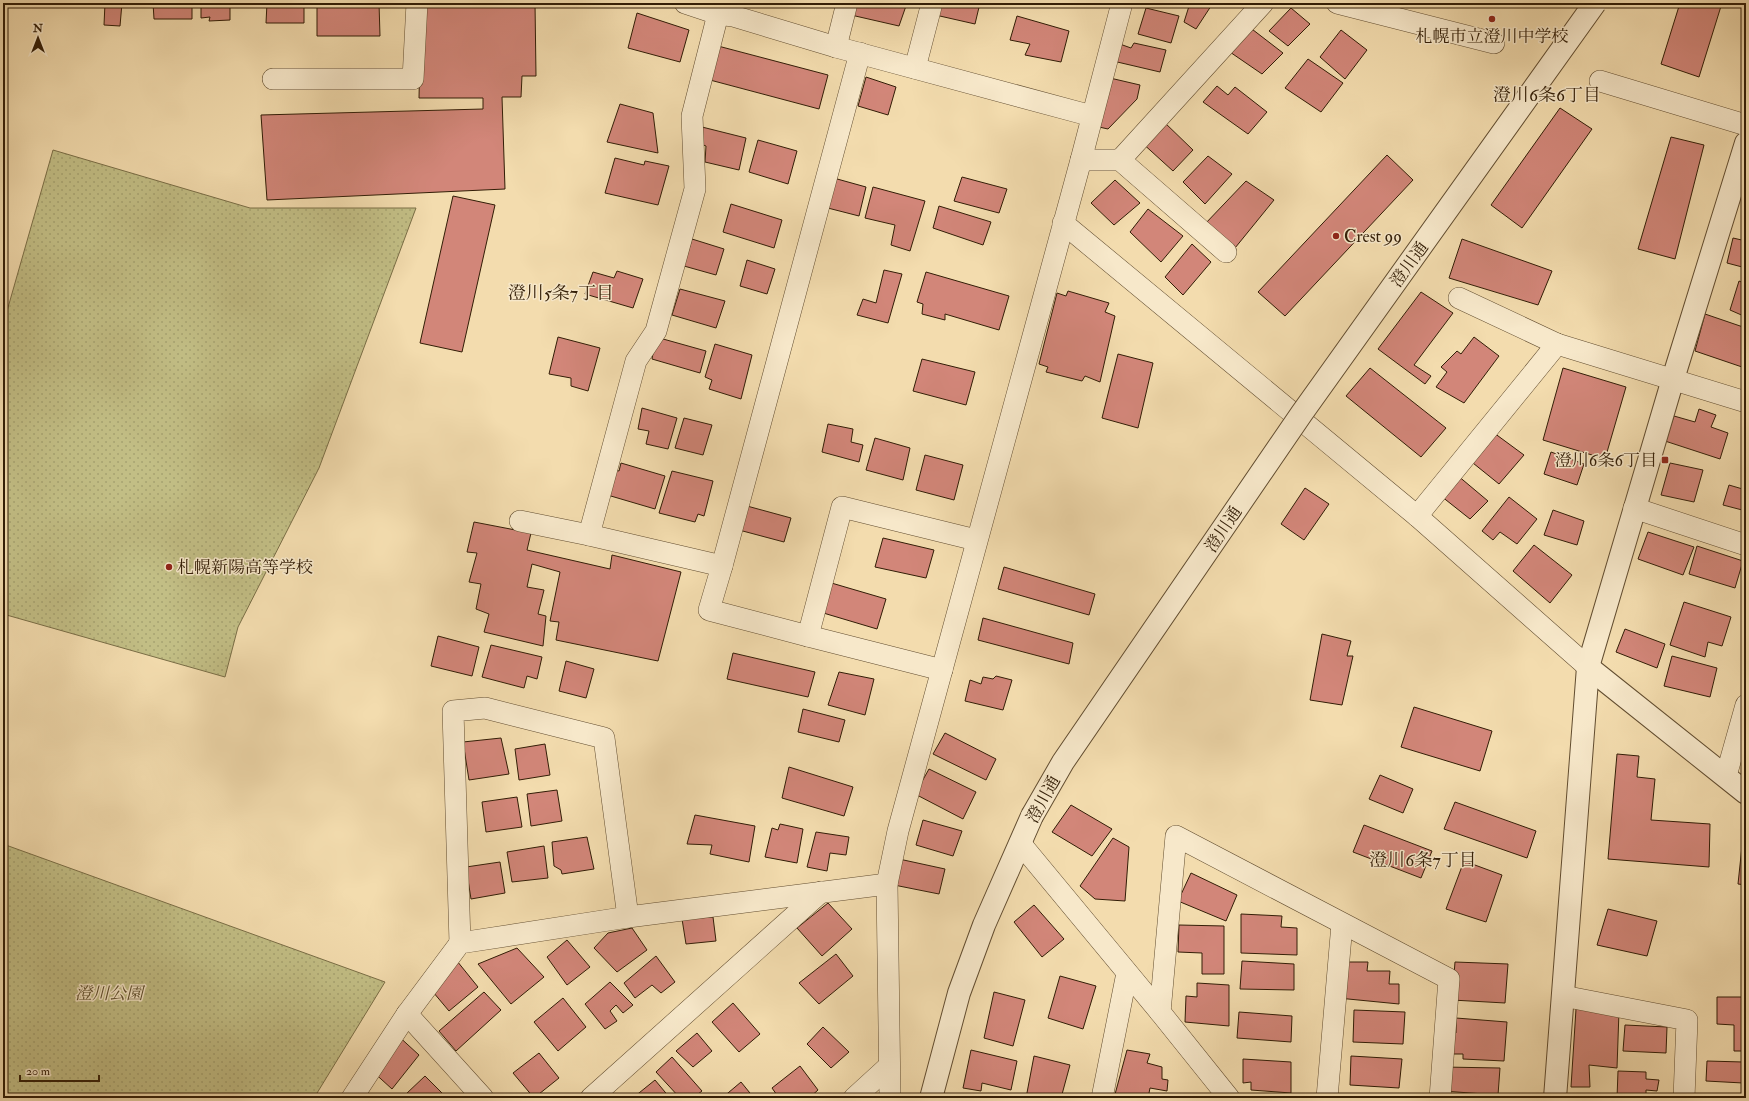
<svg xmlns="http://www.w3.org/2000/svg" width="1749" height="1101" viewBox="0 0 1749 1101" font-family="'IM FELL Double Pica','Noto Serif JP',serif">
  <defs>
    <pattern id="park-dots" width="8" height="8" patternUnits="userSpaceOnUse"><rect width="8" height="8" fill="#c2be85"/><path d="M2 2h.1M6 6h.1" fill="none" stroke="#a7a371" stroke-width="1.8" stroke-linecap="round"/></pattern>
  </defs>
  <rect width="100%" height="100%" fill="#f3dcae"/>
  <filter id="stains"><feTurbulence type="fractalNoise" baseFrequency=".005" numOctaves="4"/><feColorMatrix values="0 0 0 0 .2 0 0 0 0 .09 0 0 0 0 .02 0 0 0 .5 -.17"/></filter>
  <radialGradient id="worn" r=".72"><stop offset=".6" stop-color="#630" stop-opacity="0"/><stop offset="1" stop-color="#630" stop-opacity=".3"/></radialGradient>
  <g fill="url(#park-dots)" stroke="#7a6e46">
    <path d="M53,150L250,208H416L319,468L238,627L225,677L3,614V325Z"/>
    <path d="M3,844L385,982L314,1098H3Z"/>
  </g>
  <g fill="#d28679" stroke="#321d06">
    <path d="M105,3H122L120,26L104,25Z"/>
    <path d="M153,3H192V19H154Z"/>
    <path d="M201,3H230V20L209,21L210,17L201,18Z"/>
    <path d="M267,3H304V23H266Z"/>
    <path d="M317,3H379L380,36H317Z"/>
    <path d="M421,3H535L536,76H522L521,97H502L505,189L267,200L261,115L483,109V98H419Z"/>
    <path d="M854,3H907L899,26L851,15Z"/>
    <path d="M935,3H980L975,24L931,14Z"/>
    <path d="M1190,3H1213L1196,29L1184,22Z"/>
    <path d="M1680,3H1722L1699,77L1661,64Z"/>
    <path d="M1146,8L1179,16L1171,43L1138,34Z"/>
    <path d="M1291,8L1310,24L1288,46L1269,31Z"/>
    <path d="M637,13L689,30L680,62L628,48Z"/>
    <path d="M1017,16L1069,31L1061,62L1025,55L1030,44L1010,40Z"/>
    <path d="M1248,26L1283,53L1262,74L1227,50Z"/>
    <path d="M1341,30L1367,50L1345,79L1320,57Z"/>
    <path d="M1117,43L1131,48L1134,43L1166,50L1160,72L1113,61Z"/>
    <path d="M718,46L828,75L819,109L710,80Z"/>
    <path d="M1308,59L1343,83L1321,112L1285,88Z"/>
    <path d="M866,77L896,87L888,115L858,106Z"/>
    <path d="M1110,78L1140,85L1137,99L1108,129L1099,127Z"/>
    <path d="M1217,86L1228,95L1235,87L1267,112L1248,134L1203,102Z"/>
    <path d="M620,104L653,113L658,153L607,142Z"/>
    <path d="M1560,108L1592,129L1522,228L1491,205Z"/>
    <path d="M1163,121L1193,150L1173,171L1140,141Z"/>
    <path d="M702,127L746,138L739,170L705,162L706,146L698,143Z"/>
    <path d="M1671,137L1704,145L1675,259L1638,249Z"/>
    <path d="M758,140L797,151L788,184L749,172Z"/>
    <path d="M1387,155L1413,180L1285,316L1258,292Z"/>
    <path d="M1208,156L1232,174L1205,204L1183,182Z"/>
    <path d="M615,158L644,165L645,161L669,166L658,205L605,193Z"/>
    <path d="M830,177L866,187L859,216L820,206Z"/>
    <path d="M962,177L1007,189L999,213L954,201Z"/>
    <path d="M1115,180L1140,203L1114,225L1091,203Z"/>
    <path d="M1246,181L1274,200L1235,248L1204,225Z"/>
    <path d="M873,187L925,201L910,251L891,245L895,225L865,218Z"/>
    <path d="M453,196L495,205L462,352L420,343Z"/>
    <path d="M731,204L782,220L774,248L723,232Z"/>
    <path d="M939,206L991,222L983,245L933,228Z"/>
    <path d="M1148,209L1183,236L1161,262L1130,232Z"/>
    <path d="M1733,238L1746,241V268L1727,263Z"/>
    <path d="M692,239L724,249L716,275L684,266Z"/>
    <path d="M1462,239L1552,271L1538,305L1449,278Z"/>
    <path d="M1192,244L1211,262L1183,295L1165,277Z"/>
    <path d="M747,260L775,269L767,294L740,286Z"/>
    <path d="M884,270L902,274L888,323L857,315L863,299L876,303Z"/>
    <path d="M617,271L643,279L633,308L585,294L593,272L614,278Z"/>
    <path d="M926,272L1009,296L999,330L945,314V320L922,314L923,304L917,302Z"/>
    <path d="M1739,281L1746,284V317L1730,310Z"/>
    <path d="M680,289L725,301L716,328L672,315Z"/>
    <path d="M1068,291L1109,303L1105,312L1115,316L1100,382L1085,376L1082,381L1046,372L1048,367L1039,364L1057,293L1066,296Z"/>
    <path d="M1421,292L1453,313L1414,365L1431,376L1425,384L1378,349Z"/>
    <path d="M1705,314L1746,328L1745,368L1695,351Z"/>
    <path d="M558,337L600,348L588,391L571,386V378L549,374Z"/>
    <path d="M656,337L706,351L700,373L652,359Z"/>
    <path d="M1474,337L1499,356L1464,403L1436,387L1447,372L1441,367L1457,351L1461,354Z"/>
    <path d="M715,344L752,355L741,399L709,389L712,380L705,377Z"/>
    <path d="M1118,354L1153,363L1138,428L1102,418Z"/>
    <path d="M922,359L975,372L966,405L913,391Z"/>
    <path d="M1370,368L1446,428L1421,457L1346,396Z"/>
    <path d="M1563,368L1626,387L1605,459L1543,440Z"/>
    <path d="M642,408L677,418L668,449L646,444L649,431L638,429Z"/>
    <path d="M1699,409L1716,415L1711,427L1728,433L1720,459L1665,441L1674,416L1695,422Z"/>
    <path d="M684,418L712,425L703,455L675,448Z"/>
    <path d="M828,424L853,429L851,442L863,445L859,462L822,452Z"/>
    <path d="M1490,430L1524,455L1499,484L1468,459Z"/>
    <path d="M875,438L910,448L903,480L866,470Z"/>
    <path d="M1746,444V462L1742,460Z"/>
    <path d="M1551,452L1584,464L1577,485L1544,474Z"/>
    <path d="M925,455L963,465L954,500L916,490Z"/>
    <path d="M621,463L665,476L655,509L604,494L607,468L619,471Z"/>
    <path d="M1670,463L1703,470L1694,502L1661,495Z"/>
    <path d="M672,471L713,481L704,516L698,514L695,522L659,513Z"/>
    <path d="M1457,475L1488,501L1470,519L1441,496Z"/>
    <path d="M1729,485L1746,490V511L1723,505Z"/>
    <path d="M1305,488L1329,504L1304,540L1281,524Z"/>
    <path d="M1509,497L1537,519L1517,544L1500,532L1493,540L1482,531Z"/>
    <path d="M747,506L791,518L784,542L739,530Z"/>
    <path d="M1553,510L1584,521L1577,545L1544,535Z"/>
    <path d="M474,522L531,533L527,550L610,569L612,555L681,572L658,661L556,640L559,622L550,621L560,572L532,564L527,587L544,590L538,614L546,616L543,646L484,632L489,614L476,609L481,584L469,582L477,553L467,552Z"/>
    <path d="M1648,532L1694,547L1683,575L1638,559Z"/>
    <path d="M883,538L934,550L926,578L875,567Z"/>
    <path d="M1534,545L1572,575L1550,603L1513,571Z"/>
    <path d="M1697,546L1743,561L1735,588L1689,574Z"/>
    <path d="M1004,567L1095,594L1089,615L998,589Z"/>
    <path d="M828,582L886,599L877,629L820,612Z"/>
    <path d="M1684,602L1731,617L1722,646L1708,642L1705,657L1670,645Z"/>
    <path d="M983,618L1073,643L1069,664L978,640Z"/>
    <path d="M1625,629L1665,644L1657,668L1616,652Z"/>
    <path d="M1322,634L1351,641L1347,656H1353L1342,705L1310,700Z"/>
    <path d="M438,636L479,647L472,676L431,666Z"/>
    <path d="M491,645L542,657L537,679L527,676L524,688L482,677Z"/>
    <path d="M733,653L815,672L808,697L727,679Z"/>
    <path d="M1672,656L1717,668L1710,697L1664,686Z"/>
    <path d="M566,661L594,669L586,698L559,691Z"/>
    <path d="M839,672L874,679L865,715L828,705Z"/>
    <path d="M996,676L1012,680L1003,710L965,701L970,680L981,684L983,677L993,679Z"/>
    <path d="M1414,707L1492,731L1480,771L1401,747Z"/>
    <path d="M803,709L845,720L839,742L798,732Z"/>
    <path d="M945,733L996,759L986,780L933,754Z"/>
    <path d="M501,738L509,774L469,780L463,742Z"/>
    <path d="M545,744L550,775L519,780L515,749Z"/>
    <path d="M1617,754L1639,756L1637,777L1655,779L1651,820L1710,824L1709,867L1608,859Z"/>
    <path d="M789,767L853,787L844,816L782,798Z"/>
    <path d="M929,769L976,792L963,819L915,794Z"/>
    <path d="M1380,775L1413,789L1403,813L1369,799Z"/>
    <path d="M557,790L562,821L531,826L527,794Z"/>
    <path d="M517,797L522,827L486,832L482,802Z"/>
    <path d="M1455,802L1536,831L1527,858L1444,829Z"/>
    <path d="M1071,805L1112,829L1092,856L1052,832Z"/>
    <path d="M695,815L755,826L749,862L710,854L712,845L687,844Z"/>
    <path d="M923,820L962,831L953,856L916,845Z"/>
    <path d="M780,824L803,829L797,863L765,857L772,828L778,830Z"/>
    <path d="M1364,825L1432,851L1421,878L1353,852Z"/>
    <path d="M816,832L849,837L846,855L830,853L827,871L807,867Z"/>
    <path d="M587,837L594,869L562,874L561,870L554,866L552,842Z"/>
    <path d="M1113,838L1129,847L1125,901L1095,899L1080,886Z"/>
    <path d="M544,846L548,878L512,882L507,852Z"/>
    <path d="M1742,846L1746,847V885L1738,884Z"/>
    <path d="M899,859L945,869L939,894L894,885Z"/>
    <path d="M1464,861L1502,875L1486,922L1446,909Z"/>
    <path d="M500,862L505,893L471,899L466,867Z"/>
    <path d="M1191,873L1237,895L1226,921L1178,901Z"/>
    <path d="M828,903L852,929L822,956L797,928Z"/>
    <path d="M1034,905L1064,939L1042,957L1014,922Z"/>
    <path d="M1608,909L1657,921L1647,956L1597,945Z"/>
    <path d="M1241,914L1282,916L1281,927L1297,928V955L1241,953Z"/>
    <path d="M713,917L716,941L686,944L682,919Z"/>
    <path d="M1179,925L1224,926V974H1202V953L1178,952Z"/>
    <path d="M632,928L647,950L617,972L594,948L608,933Z"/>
    <path d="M567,940L590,967L567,985L547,957Z"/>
    <path d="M517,948L544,977L511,1004L478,964Z"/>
    <path d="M836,954L853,976L819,1004L799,983Z"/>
    <path d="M656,956L675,982L661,993L652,985L635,998L624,983Z"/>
    <path d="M457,961L478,987L449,1011L428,986Z"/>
    <path d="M1242,961L1294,964V990L1240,989Z"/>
    <path d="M1338,962H1368L1367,971H1390L1389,984H1399V1004L1338,998Z"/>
    <path d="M1455,962L1508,964L1505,1003L1452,1000Z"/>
    <path d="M1060,976L1096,986L1083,1029L1048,1018Z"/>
    <path d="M610,982L633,1005L623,1013L616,1005L610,1011L617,1021L605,1029L585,1004Z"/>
    <path d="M1197,983L1229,985V1026L1185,1022L1186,996L1197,997Z"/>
    <path d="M484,992L501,1010L456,1051L439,1031Z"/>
    <path d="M994,992L1025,1000L1013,1046L984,1038Z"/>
    <path d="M1717,997H1746V1051H1734V1025L1717,1024Z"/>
    <path d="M563,998L586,1027L558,1051L534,1022Z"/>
    <path d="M733,1003L760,1034L739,1052L712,1022Z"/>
    <path d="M1576,1009L1619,1011L1617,1068L1589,1065L1590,1087H1571Z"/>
    <path d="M1354,1010L1405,1012L1403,1044L1353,1042Z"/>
    <path d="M1239,1012L1292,1016L1291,1042L1237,1038Z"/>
    <path d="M1456,1018L1507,1022L1504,1061L1463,1059V1054H1447L1446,1034L1456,1033Z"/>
    <path d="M1625,1025L1667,1027L1666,1053L1623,1051Z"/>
    <path d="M823,1027L849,1052L831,1068L807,1044Z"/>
    <path d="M395,1033L419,1055L392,1089L370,1069Z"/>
    <path d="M697,1033L712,1051L693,1067L676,1051Z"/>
    <path d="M971,1050L1017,1061L1011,1090L982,1083L981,1091L963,1088Z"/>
    <path d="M1127,1050L1150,1054L1147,1063L1162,1067V1079L1168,1080L1167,1091L1150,1088L1148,1098H1114Z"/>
    <path d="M539,1053L559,1078L534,1098L513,1073Z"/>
    <path d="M1034,1056L1070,1065L1061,1098H1026Z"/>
    <path d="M1351,1056L1402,1059L1399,1088L1350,1085Z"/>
    <path d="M672,1057L702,1091L693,1098H680L656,1072Z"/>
    <path d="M1243,1059L1291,1062V1093L1251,1090V1082L1243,1083Z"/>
    <path d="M1707,1061L1743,1062V1083L1706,1081Z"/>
    <path d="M800,1066L818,1090L809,1098H801L796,1094L790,1098H779L772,1088Z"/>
    <path d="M1443,1067L1500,1068L1498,1095L1443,1091Z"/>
    <path d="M1618,1071L1646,1072V1079L1659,1080L1657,1091L1646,1090V1098H1617Z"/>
    <path d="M425,1076L446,1097L410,1098L406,1094Z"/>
    <path d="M655,1080L670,1098H634V1097Z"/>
    <path d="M741,1082L754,1098H722Z"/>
  </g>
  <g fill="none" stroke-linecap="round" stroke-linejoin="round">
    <g stroke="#624d30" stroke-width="22">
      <g id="minor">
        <path d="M685,3L718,14L733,16L836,47L1092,116"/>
        <path d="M1337,3L1494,43"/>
        <path d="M718,14L692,116L695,189L656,331L636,361L589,535L722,566L709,610L808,636"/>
        <path d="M836,47L847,3"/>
        <path d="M915,68L932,3"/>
        <path d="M273,79H413L417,3"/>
        <path d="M1600,81L1746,125"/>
        <path d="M1081,160H1120L1226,252"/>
        <path d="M1120,160L1263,3"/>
        <path d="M1063,223L1417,516L1588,667"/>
        <path d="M1459,298L1557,344L1746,402"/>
        <path d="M1634,508L1746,545"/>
        <path d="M1417,516L1557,344"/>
        <path d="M520,521L589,535"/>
        <path d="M722,566L860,53"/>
        <path d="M942,670L808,636L842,507L976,540"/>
        <path d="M1726,776L1746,705"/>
        <path d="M1020,843L1160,1012L1229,1098"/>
        <path d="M460,943L453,711L485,708L604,738L628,917"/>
        <path d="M1563,996L1687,1020L1684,1098"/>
        <path d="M1160,1012L1176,836L1449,979L1440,1098"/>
        <path d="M407,1014L483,1098"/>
        <path d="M352,1098L407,1014L460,943L628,917L887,884"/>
        <path d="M591,1098L821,892"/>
        <path d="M854,1098L889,1066"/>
        <path d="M890,1098L887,884L898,831L1081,160L1122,3"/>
        <path d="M1102,1098L1127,973"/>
        <path d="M1327,1098L1342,924"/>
      </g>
    </g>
    <g stroke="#624d30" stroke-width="24">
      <g id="tertiary">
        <path d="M1588,667L1746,793"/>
        <path d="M931,1098L959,993L984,925L1032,816"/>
        <path d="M1555,1098L1588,667L1673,379L1746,143"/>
      </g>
    </g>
    <use href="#minor" stroke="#f7e8ca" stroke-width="21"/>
    <use href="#tertiary" stroke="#f7e8ca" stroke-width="22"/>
    <g stroke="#624d30" stroke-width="24" stroke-linecap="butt">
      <path id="tertiary-bridge" d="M1032,816L1063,762L1302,413L1595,3"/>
    </g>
    <use href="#tertiary-bridge" stroke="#f7e8ca" stroke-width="22"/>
  </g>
  <g fill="#8f2418" stroke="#f7e8ca" stroke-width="1.5">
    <circle cx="1492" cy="19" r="4"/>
    <circle cx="1336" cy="236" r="4"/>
    <rect x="1661" y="456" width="8" height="8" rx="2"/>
    <circle cx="169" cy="567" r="4"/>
  </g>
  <g text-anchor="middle" stroke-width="3" stroke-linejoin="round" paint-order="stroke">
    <g font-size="17" fill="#321d06" stroke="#f7e8ca" text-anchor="start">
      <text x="1492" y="42" text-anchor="middle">札幌市立澄川中学校</text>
      <text x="1344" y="242">Crest 99</text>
      <text x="1657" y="466" text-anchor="end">澄川6条6丁目</text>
      <text x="177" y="573">札幌新陽高等学校</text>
    </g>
    <g font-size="17" fill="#321d06" stroke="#f7e8ca">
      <text transform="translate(1409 264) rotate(-54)" y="6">澄川通</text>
      <text transform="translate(1223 529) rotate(-56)" y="6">澄川通</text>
      <text transform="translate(1043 799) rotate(-61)" y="6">澄川通</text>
    </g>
    <g font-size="17" font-style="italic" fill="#5d4d2c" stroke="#f7e8ca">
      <text x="109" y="999">澄川公園</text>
    </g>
    <g font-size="18" fill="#321d06" stroke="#f7e8ca">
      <text x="1547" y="101">澄川6条6丁目</text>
      <text x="561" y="299">澄川5条7丁目</text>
      <text x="1423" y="866">澄川6条7丁目</text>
    </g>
  </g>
  <rect width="1749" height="1101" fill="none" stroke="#f3dcae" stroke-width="16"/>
  <rect x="4" y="4" width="1741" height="1093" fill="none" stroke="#321d06" stroke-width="2"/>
  <rect x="8" y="8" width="1733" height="1085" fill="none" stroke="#321d06"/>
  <g transform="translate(38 38)" stroke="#f7e8ca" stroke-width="3" paint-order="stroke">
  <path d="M0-3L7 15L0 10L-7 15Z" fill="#321d06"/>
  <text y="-6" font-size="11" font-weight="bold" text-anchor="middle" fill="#321d06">N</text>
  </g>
  <path d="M20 1075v6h79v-6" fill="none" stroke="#321d06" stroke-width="2"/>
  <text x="26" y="1075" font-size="12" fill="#321d06" stroke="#f7e8ca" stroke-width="3" paint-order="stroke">20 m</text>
  <rect width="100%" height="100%" filter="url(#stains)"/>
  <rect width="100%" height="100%" fill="url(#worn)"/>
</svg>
